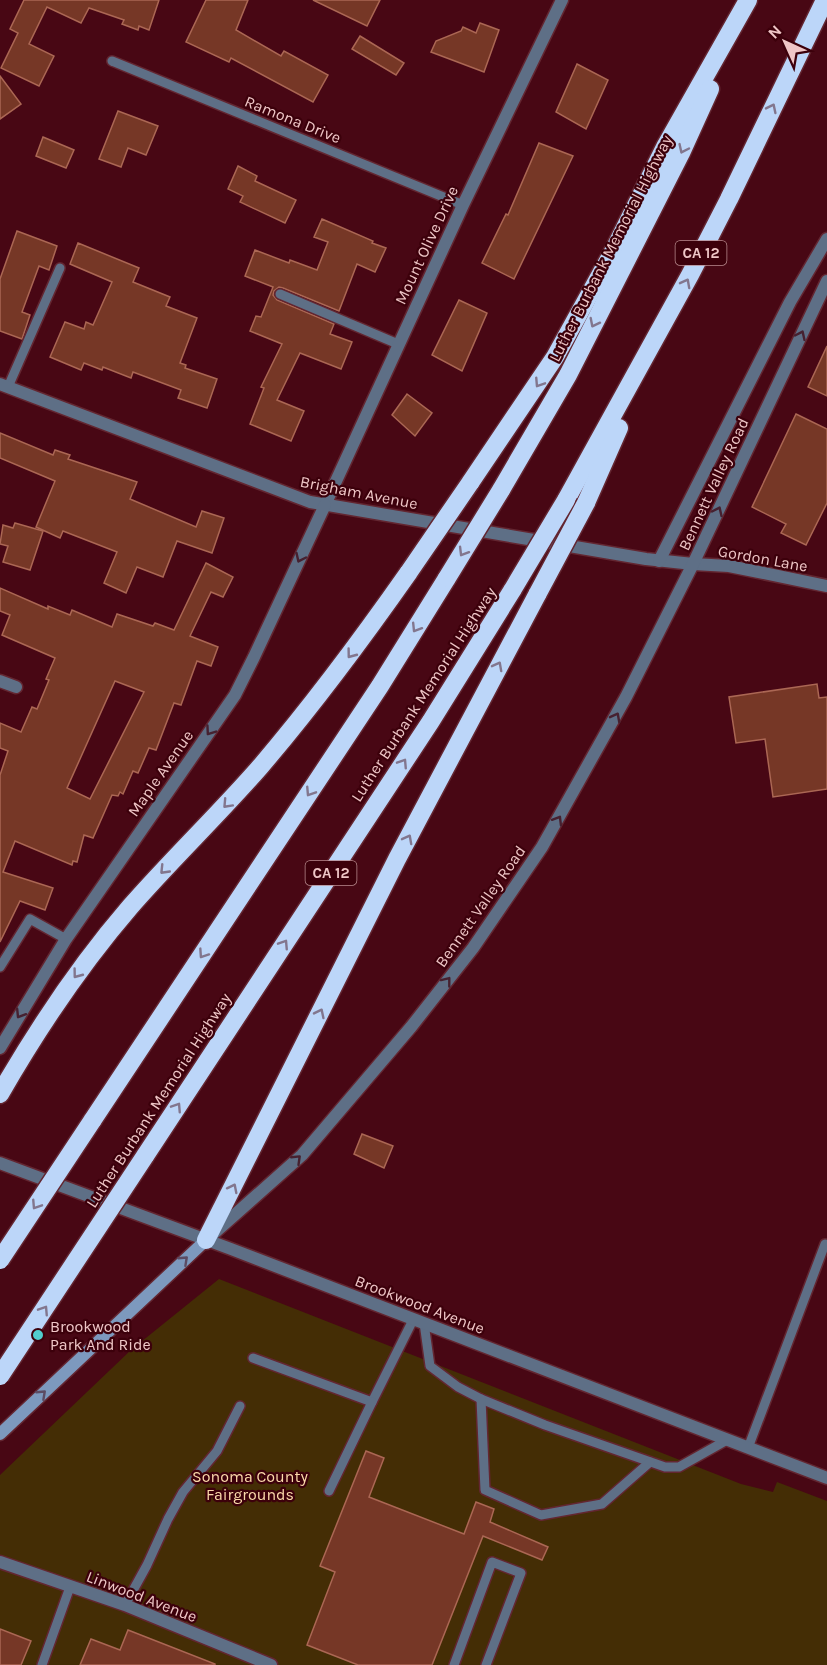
<svg xmlns="http://www.w3.org/2000/svg" width="827" height="1665" viewBox="0 0 827 1665" font-family="Karla,sans-serif">
  <rect width="100%" height="100%" fill="#480714"/>
  <path fill="#442d05" d="M219,1279L741,1484L773,1492L777,1482L827,1501V1665H0V1475L131,1350Z"/>
  <g fill="#763726" stroke="#ab6754" stroke-width="1.5" fill-rule="evenodd">
    <path d="M24,0H159L149,30L139,26L138,30L122,24L124,20L89,8L81,23L47,7L29,44L54,56L39,86L1,68L18,33L10,29Z"/>
    <path d="M206,0H248L236,30L281,56L284,51L328,75L313,102L231,58L229,62L186,42Z"/>
    <path d="M313,0H380L367,26Z"/>
    <path d="M480,23L499,30L484,72L431,52L436,41L461,31L463,27L476,33Z"/>
    <path d="M360,36L404,63L396,75L352,49Z"/>
    <path d="M577,64L608,80L586,129L556,112Z"/>
    <path d="M0,76L21,104L0,119Z"/>
    <path d="M118,111L158,126L146,155L128,148L121,167L99,159Z"/>
    <path d="M43,137L74,150L66,168L36,156Z"/>
    <path d="M539,143L573,156L514,279L482,263L506,214L508,215Z"/>
    <path d="M238,166L257,176L255,181L296,200L285,223L240,202L243,196L228,189Z"/>
    <path d="M322,219L373,241L372,243L386,248L375,272L357,264L339,311L283,288L279,287L274,291L273,295L277,300L334,324L330,334L352,342L341,369L300,353L277,400L304,411L291,441L250,424L264,388L261,387L282,344L250,331L256,316L261,317L273,287L245,276L255,250L289,263L290,260L317,270L328,242L314,237Z"/>
    <path d="M17,231L57,246L49,270L39,266L22,312L30,315L22,339L0,331V279Z"/>
    <path d="M78,243L139,268L133,282L170,297L166,306L197,318L180,363L186,365L185,368L217,379L207,408L178,398L181,390L133,372L131,378L103,367L102,370L84,363L81,370L50,357L65,322L84,329L86,322L93,325L112,282L70,264Z"/>
    <path d="M459,300L487,313L462,371L432,355Z"/>
    <path d="M827,346V396L808,387Z"/>
    <path d="M407,394L432,413L415,436L392,415Z"/>
    <path d="M796,414L827,429V503L806,545L781,533L786,524L752,507Z"/>
    <path d="M0,433L53,455L55,450L70,455L68,459L137,482L130,499L196,527L202,511L224,518L212,553L177,541L163,577L137,567L126,593L104,583L117,552L63,531L60,538L36,527L55,481L0,458Z"/>
    <path d="M15,523L43,531L30,570L3,562L8,546L0,544L3,525L13,528Z"/>
    <path d="M206,563L233,577L223,597L211,592L190,636L218,647L211,666L197,661L181,705L174,703L156,750L149,748L138,773L133,771L123,794L120,792L118,796L112,795L93,838L84,835L77,862L73,861L72,865L15,841L3,872L53,888L45,910L20,901L0,942V775L8,751L0,748V723L21,732L32,707L37,709L49,680L46,679L55,658L2,635L10,615L0,611V588L48,609V606L70,615L72,610L112,627L117,614L153,626L155,623L174,630ZM115,681L144,692L90,799L67,788Z"/>
    <path d="M817,684L819,698L827,697V789L773,797L765,739L736,743L729,697Z"/>
    <path d="M362,1134L393,1146L384,1168L354,1154Z"/>
    <path d="M366,1451L384,1458L369,1497L464,1534L476,1502L494,1509L490,1522L548,1547L542,1560L483,1536L432,1665H358L307,1645L335,1572L320,1566Z"/>
    <path d="M0,1629L31,1641L21,1665H0Z"/>
    <path d="M128,1630L215,1664V1665H80L91,1639L120,1650Z"/>
  </g>
  <g fill="none" stroke-linecap="round" stroke-linejoin="round">
    <g stroke="#632631" stroke-width="12">
      <g id="service">
        <path d="M112,61L463,205"/>
        <path d="M280,294L398,344"/>
        <path d="M8,387L60,268"/>
        <path d="M0,967L30,919L66,939"/>
        <path d="M424,1323L430,1366L458,1387L481,1399L545,1425L665,1467H679L727,1440"/>
        <path d="M253,1358L372,1402L413,1320"/>
        <path d="M481,1399L485,1490L541,1515L602,1504L650,1462"/>
        <path d="M748,1448L825,1244"/>
        <path d="M329,1491L372,1402"/>
        <path d="M125,1605L147,1565L168,1519L183,1492L217,1451L240,1406"/>
        <path d="M42,1665L70,1587"/>
        <path d="M454,1665L492,1562L521,1573L486,1665"/>
      </g>
    </g>
    <g stroke="#632631" stroke-width="15">
      <g id="minor">
        <path d="M325,505L463,205L562,0"/>
        <path d="M693,564L729,566L827,586"/>
        <path d="M0,681L16,687"/>
        <path d="M0,1562L125,1605L271,1665"/>
      </g>
    </g>
    <g stroke="#632631" stroke-width="15">
      <g id="tertiary">
        <path d="M0,384L310,502L646,559L693,564"/>
        <path d="M659,561L790,302L827,239"/>
        <path d="M0,1048L66,939L235,695L254,657L325,505"/>
        <path d="M0,1163L231,1249L827,1478"/>
        <path d="M212,1235L302,1155L411,1027L473,948L542,847L626,697L693,564L827,281"/>
      </g>
    </g>
    <g stroke="#632631" stroke-width="15">
      <path id="secondary" d="M0,1434L206,1240"/>
    </g>
    <g stroke="#632631" stroke-width="21">
      <g id="motorway">
        <path d="M470,483L555,357L614,250L665,147L748,0"/>
        <path d="M501,490L568,375L681,153L710,89"/>
        <path d="M566,500L690,275L729,199L825,0"/>
        <path d="M586,503L619,428"/>
        <path d="M0,1094C38,1028 80,965 130,907C172,859 218,815 260,767C313,705 362,639 409,572"/>
        <path d="M92,1121L380,686L447,578"/>
        <path d="M145,1156L431,721L513,589"/>
        <path d="M206,1240L397,859L538,593"/>
      </g>
    </g>
    <use href="#service" stroke="#5e6f86" stroke-width="9"/>
    <use href="#minor" stroke="#5e6f86" stroke-width="12"/>
    <use href="#tertiary" stroke="#5e6f86" stroke-width="12"/>
    <use href="#secondary" stroke="#7d99be" stroke-width="12"/>
    <use href="#motorway" stroke="#bcd6f9" stroke-width="18"/>
    <g stroke="#632631" stroke-width="21" stroke-linecap="butt">
      <g id="motorway-bridge">
        <path d="M409,572L470,483"/>
        <path d="M447,578L501,490"/>
        <path d="M513,589L566,500"/>
        <path d="M538,593L586,503"/>
        <path d="M0,1260L92,1121"/>
        <path d="M0,1376L145,1156"/>
      </g>
    </g>
    <use href="#motorway-bridge" stroke="#bcd6f9" stroke-width="18"/>
  </g>
  <defs><path id="oneway-chevron" d="M-2-3.5L2.5 0L-2 3.5" fill="none" stroke-width="1.6" stroke-linecap="round" stroke-linejoin="round" transform="scale(1.5)"/></defs>
  <g stroke="#82768e">
    <use href="#oneway-chevron" transform="translate(772 108) rotate(-64)"/>
    <use href="#oneway-chevron" transform="translate(683 149) rotate(115)"/>
    <use href="#oneway-chevron" transform="translate(686 283) rotate(-62)"/>
    <use href="#oneway-chevron" transform="translate(594 323) rotate(117)"/>
    <use href="#oneway-chevron" transform="translate(539 383) rotate(123)"/>
    <use href="#oneway-chevron" transform="translate(463 552) rotate(121)"/>
    <use href="#oneway-chevron" transform="translate(416 628) rotate(122)"/>
    <use href="#oneway-chevron" transform="translate(351 654) rotate(127)"/>
    <use href="#oneway-chevron" transform="translate(498 666) rotate(-62)"/>
    <use href="#oneway-chevron" transform="translate(403 763) rotate(-57)"/>
    <use href="#oneway-chevron" transform="translate(310 792) rotate(123)"/>
    <use href="#oneway-chevron" transform="translate(227 804) rotate(133)"/>
    <use href="#oneway-chevron" transform="translate(408 839) rotate(-62)"/>
    <use href="#oneway-chevron" transform="translate(164 870) rotate(134)"/>
    <use href="#oneway-chevron" transform="translate(284 944) rotate(-57)"/>
    <use href="#oneway-chevron" transform="translate(203 954) rotate(124)"/>
    <use href="#oneway-chevron" transform="translate(77 974) rotate(127)"/>
    <use href="#oneway-chevron" transform="translate(320 1013) rotate(-64)"/>
    <use href="#oneway-chevron" transform="translate(177 1107) rotate(-57)"/>
    <use href="#oneway-chevron" transform="translate(233 1188) rotate(-63)"/>
    <use href="#oneway-chevron" transform="translate(36 1205) rotate(123)"/>
    <use href="#oneway-chevron" transform="translate(44 1310) rotate(-57)"/>
  </g>
  <g stroke="#462130">
    <use href="#oneway-chevron" transform="translate(801 335) rotate(-65)"/>
    <use href="#oneway-chevron" transform="translate(718 511) rotate(-65)"/>
    <use href="#oneway-chevron" transform="translate(300 558) rotate(115)"/>
    <use href="#oneway-chevron" transform="translate(616 717) rotate(-62)"/>
    <use href="#oneway-chevron" transform="translate(210 731) rotate(125)"/>
    <use href="#oneway-chevron" transform="translate(558 820) rotate(-59)"/>
    <use href="#oneway-chevron" transform="translate(447 981) rotate(-52)"/>
    <use href="#oneway-chevron" transform="translate(20 1014) rotate(122)"/>
    <use href="#oneway-chevron" transform="translate(297 1159) rotate(-44)"/>
  </g>
  <g stroke="#5c4c64">
    <use href="#oneway-chevron" transform="translate(184 1260) rotate(-43)"/>
    <use href="#oneway-chevron" transform="translate(42 1394) rotate(-43)"/>
  </g>
  <circle fill="#52cdce" stroke="#3c000b" stroke-width="2" cx="38" cy="1335" r="6"/>
  <g text-anchor="middle" stroke-width="4.5" stroke-linejoin="round" paint-order="stroke">
    <g fill="#3c000b" stroke="#b98b8f" stroke-width="1.5">
      <rect x="675.5" y="241" width="51" height="24" rx="4.5"/>
      <rect x="305.5" y="861" width="51" height="24" rx="4.5"/>
    </g>
    <g font-size="15" font-weight="bold" fill="#efc6c7">
      <text x="701" y="258">CA 12</text>
      <text x="331" y="878">CA 12</text>
    </g>
    <g font-size="16" fill="#efc6c7" stroke="#3c000b">
      <text transform="translate(293 119) rotate(22)" y="6">Ramona Drive</text>
      <text transform="translate(426 245) rotate(-65)" y="6">Mount Olive Drive</text>
      <text transform="translate(610 248) rotate(-63)" y="6">Luther Burbank Memorial Highway</text>
      <text transform="translate(713 484) rotate(-65)" y="6">Bennett Valley Road</text>
      <text transform="translate(359 492) rotate(11)" y="6">Brigham Avenue</text>
      <text transform="translate(763 558) rotate(10)" y="6">Gordon Lane</text>
      <text transform="translate(423 694) rotate(-57)" y="6">Luther Burbank Memorial Highway</text>
      <text transform="translate(160 773) rotate(-55)" y="6">Maple Avenue</text>
      <text transform="translate(480 906) rotate(-55)" y="6">Bennett Valley Road</text>
      <text transform="translate(158 1100) rotate(-57)" y="6">Luther Burbank Memorial Highway</text>
      <text transform="translate(420 1304) rotate(21)" y="6">Brookwood Avenue</text>
      <text transform="translate(142 1596) rotate(21)" y="6">Linwood Avenue</text>
    </g>
    <g font-size="16" fill="#efc6c7" stroke="#3c000b" text-anchor="start">
      <text x="50" y="1332">Brookwood<tspan x="50" dy="18">Park And Ride</tspan></text>
    </g>
    <g font-size="16" fill="#fbd9aa" stroke="#3c000b">
      <text x="250" y="1482">Sonoma County<tspan x="250" dy="18">Fairgrounds</tspan></text>
    </g>
  </g>
  <g transform="translate(785 42) rotate(315)" stroke="#3c000b" stroke-width="4.5" paint-order="stroke">
  <path d="M0-4.5L10 22L0 15L-10 22Z" fill="#efc6c7"/>
  <text y="-9" font-size="16" font-weight="bold" text-anchor="middle" fill="#efc6c7">N</text>
  </g>
</svg>
